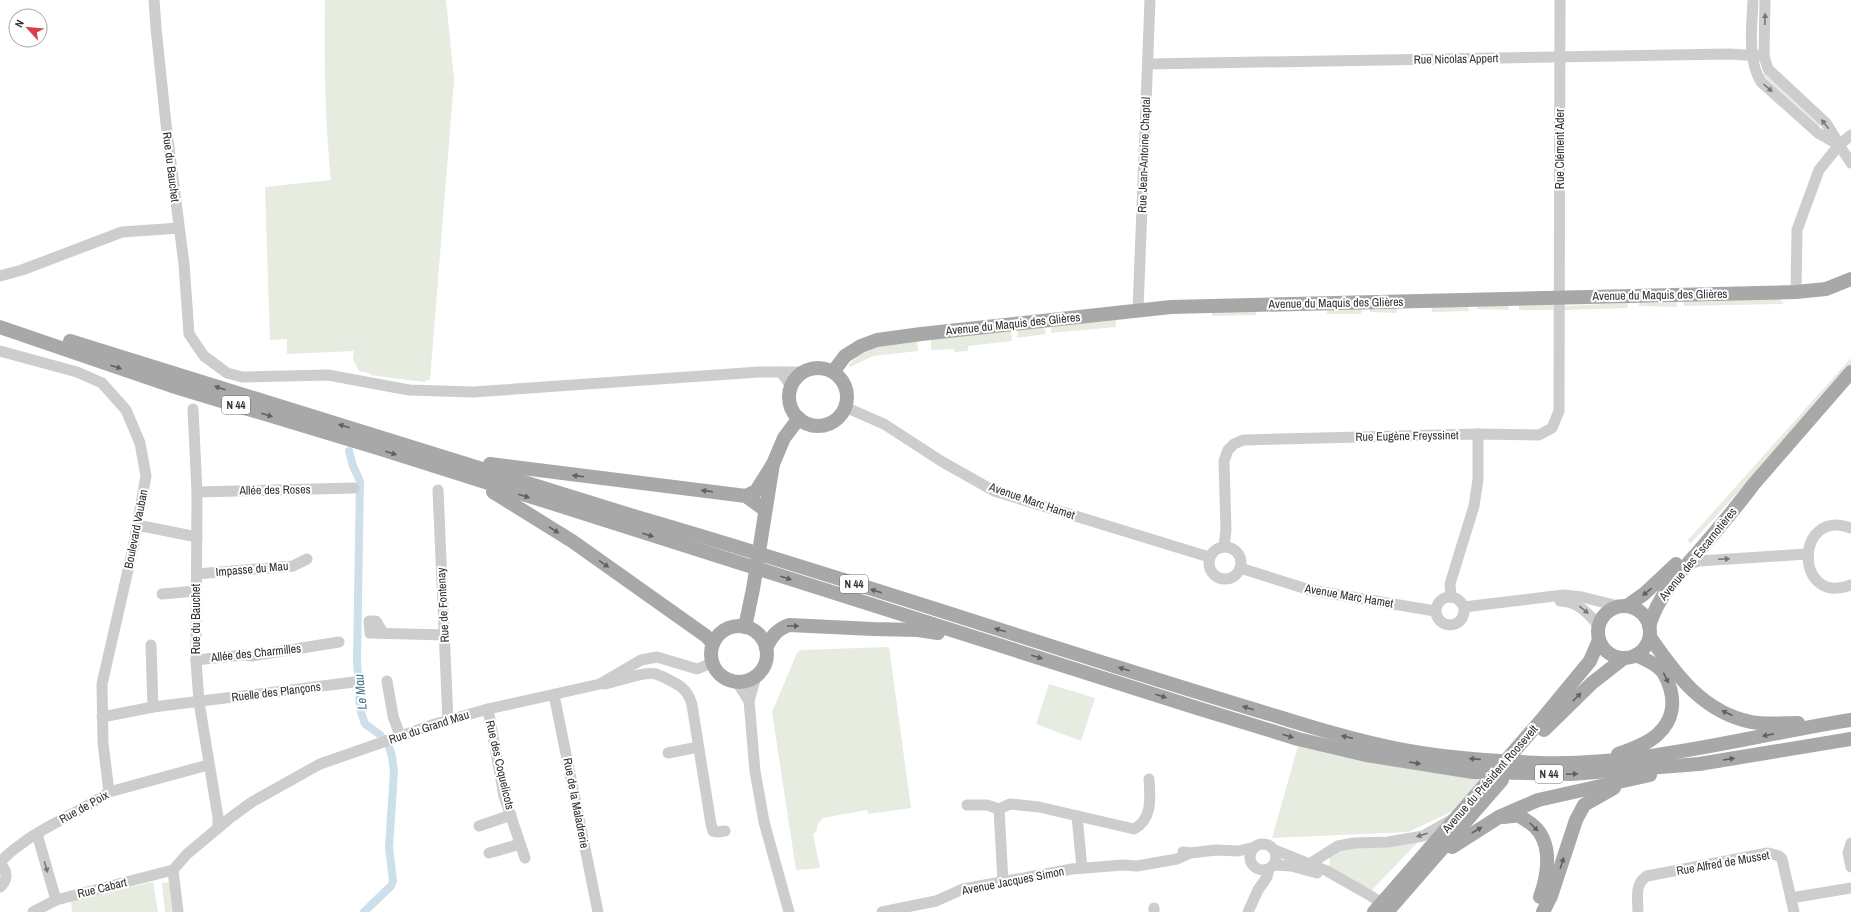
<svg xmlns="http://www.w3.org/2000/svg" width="1851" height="912" viewBox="0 0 1851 912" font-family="'Archivo Narrow',sans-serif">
  <rect width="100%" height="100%" fill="#fff"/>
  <g fill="#e6ecdf">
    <path d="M325,0H446L454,80L430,379L424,382L370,375L369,373L359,371L353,359L354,351L287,354V339L270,340L265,187L331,180C325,120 324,60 325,0Z"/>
    <path d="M1767,72L1822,123L1817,129L1760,75Z"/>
    <path d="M1779,298L1784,304L1684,306V300Z"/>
    <path d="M1677,302V307L1639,306V303Z"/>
    <path d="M1550,303L1554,306L1555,310H1519V305Z"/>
    <path d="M1627,303L1628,308L1564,310V306Z"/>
    <path d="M1508,305L1509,310L1477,309V306Z"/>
    <path d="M1468,306L1469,311L1432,312V307Z"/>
    <path d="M1370,308H1397V313L1370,312Z"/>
    <path d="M1362,309L1361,314H1327V310Z"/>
    <path d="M1256,311V315L1212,316V312Z"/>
    <path d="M1116,317V327L1051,333L1052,324Z"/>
    <path d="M1044,326L1046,334L1017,338L1018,330Z"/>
    <path d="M1011,331L1012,341L968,346V351L954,352V349L931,350V339Z"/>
    <path d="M917,341L918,351L873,356L850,367L849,365C867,345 892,344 917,341Z"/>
    <path d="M1851,358V364C1799,425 1746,485 1690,544L1688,540Z"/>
    <path d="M889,647L911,808L868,814L867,810L823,818L818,824L816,832L813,834L820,868L796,870L772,712L797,653L801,650Z"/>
    <path d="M1049,684L1095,698L1081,741L1036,724Z"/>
    <path d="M1298,746L1353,758L1482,780L1455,810L1408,832L1272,838Z"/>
    <path d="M1420,840L1372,890L1329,869L1330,857L1336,849Z"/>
    <path d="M153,882L158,912H72L71,901Z"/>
    <path d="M169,882L172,912H165L162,883Z"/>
  </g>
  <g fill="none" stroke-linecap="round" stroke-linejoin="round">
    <path stroke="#cddfeb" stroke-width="8" d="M349,451L353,466L360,481L357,659L360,709L365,724L379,734L388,744L392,756L394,772L389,847L393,881L391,886L364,912"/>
    <g stroke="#cdcdcd" stroke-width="11">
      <path d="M154,0L156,28L166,124L184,264L189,334L204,356L227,373L242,377L328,375L409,390L473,392L759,372H802"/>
      <path d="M1753,0C1752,27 1747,59 1761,82L1818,133L1839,145L1851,163"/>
      <path d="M1765,0L1764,56L1768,69L1826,123L1839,144"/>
      <path d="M1148,64L1728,54L1764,56"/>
      <path d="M0,276L22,270L122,232L179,228"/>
      <path d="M1796,292L1797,230L1819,170L1839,145L1851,135"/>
      <path d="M1138,310L1150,0"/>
      <path d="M0,351L77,372L102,383L126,410L140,443L146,476L133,548L102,684L103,743L109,792"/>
      <path d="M781,372L791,386"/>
      <path d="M845,407L884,424L941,461L994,491L1209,557"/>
      <path d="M193,409L197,492L196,660L199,702L218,817V828"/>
      <path d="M438,490L448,721"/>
      <path d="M197,492L354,488"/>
      <path d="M137,525L197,537"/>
      <path d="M1851,528C1794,507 1794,607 1851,585"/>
      <path d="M1224,546L1226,530L1224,461L1228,450L1234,444L1243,440L1478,434L1539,435L1552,428L1559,411L1560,0"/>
      <circle cx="1225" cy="563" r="16"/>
      <path d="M1687,565L1699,561L1807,554"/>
      <path d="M1240,568L1310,590L1435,611"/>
      <path d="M197,574L293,566L307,559"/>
      <path d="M162,594L196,591"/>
      <circle cx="1450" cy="611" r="14"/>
      <path d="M1451,597L1450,584L1474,506L1478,479V434"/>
      <path d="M1560,601C1577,601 1588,613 1598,625"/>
      <path d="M1464,607L1563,595L1582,597L1618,606"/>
      <path d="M383,633L376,621H369L370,633L444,635"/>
      <path d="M151,645L153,707"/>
      <path d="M196,660L243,655L252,656L339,642"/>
      <path d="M756,676L749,701L755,771L764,822L789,912"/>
      <path d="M387,681L393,716L400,736"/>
      <path d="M737,682L749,701"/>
      <path d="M604,684C619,682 642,671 656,674C662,676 668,679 673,682C683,687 689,693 692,705L711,824L713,831L718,832L725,831"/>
      <path d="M554,695L598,912"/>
      <path d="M488,709L504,796L525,858"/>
      <path d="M102,717L153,707L354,682"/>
      <path d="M668,753L698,747"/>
      <path d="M967,805H987L999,809"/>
      <path d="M999,809L1010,804L1039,807L1134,829C1153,819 1150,797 1149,779"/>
      <path d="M999,809L1003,882"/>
      <path d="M1077,816L1082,868"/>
      <path d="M479,826L511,815"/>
      <path d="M37,834L56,900"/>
      <path d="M1851,843L1848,853L1851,867"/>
      <circle cx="1263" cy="857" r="13"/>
      <path d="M1275,850L1327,871L1371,896L1388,908"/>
      <path d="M1183,852L1190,853L1216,850L1238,851L1255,847"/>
      <path d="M489,853L520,844"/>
      <path d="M0,863C8,852 18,847 28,839C54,822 83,810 109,792L208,765"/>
      <path d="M1311,863L1338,846L1354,843L1388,842L1423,836L1451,820"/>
      <path d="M0,864C8,871 8,880 0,887"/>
      <path d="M1274,865L1291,866L1317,873"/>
      <path d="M173,870L187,854L230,818L252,802L320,764L435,724L488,709L600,684L641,660L657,657L697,669L712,663"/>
      <path d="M173,870L178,912"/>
      <path d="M1791,898L1851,888"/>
      <path d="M33,912L56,900L173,870"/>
      <path d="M882,912L936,901L963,889L1072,869L1123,865L1137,866L1177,859L1190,853"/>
      <path d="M1154,912V908"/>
      <path d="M1248,912L1258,890L1267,877L1269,869"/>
      <path d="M1638,912C1638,899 1634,884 1647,876L1768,853L1779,856L1782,859L1794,912"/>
    </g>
    <g stroke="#a8a8a8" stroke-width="14">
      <path d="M0,327L172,386L381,449L1197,708L1298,739L1366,755L1473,772L1571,774L1699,764L1851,739"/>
      <path d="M70,341L640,518C799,564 956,616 1114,666C1168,683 1222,700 1276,716C1320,730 1364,743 1409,751C1453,759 1497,761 1541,763C1646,766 1748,736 1851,720"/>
      <circle cx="818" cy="397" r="29"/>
      <path d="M833,372L845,356L861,346L877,340L921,334L1171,307L1796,292L1826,289L1851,279"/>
      <path d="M490,464L746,496L765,510"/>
      <path d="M493,492L572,541L706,636L713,644"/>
      <path d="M746,496L756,491L773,464L784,438L799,418"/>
      <circle cx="1624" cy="632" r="26"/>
      <path d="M1627,606L1644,594L1676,564"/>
      <path d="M1649,626C1659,595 1677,576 1698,552C1717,530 1736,508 1753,485L1851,372"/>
      <circle cx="739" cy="654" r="28"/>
      <path d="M745,627L753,589L773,464"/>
      <path d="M1650,637C1676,675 1703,712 1751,722C1766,725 1783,723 1798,723"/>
      <path d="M766,648C772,636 776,630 789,625L873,629L918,630L938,633"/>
      <path d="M1544,730L1592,683L1624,658"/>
      <path d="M1618,754C1631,749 1646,745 1657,735C1673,721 1676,702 1668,682C1666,678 1664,672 1660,669C1653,662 1644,659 1636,655"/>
      <path d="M1504,817C1508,817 1515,815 1519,816C1522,817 1525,820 1527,821C1554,837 1549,872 1540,897"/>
      <path d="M1452,847L1499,817L1538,800L1650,775"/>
      <path d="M1374,912L1543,718L1590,661L1599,640"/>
      <path d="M1387,912L1502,780"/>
      <path d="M1543,912L1551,896L1576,820L1584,805L1614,788"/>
    </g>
  </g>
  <defs><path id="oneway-solid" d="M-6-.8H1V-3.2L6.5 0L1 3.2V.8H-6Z"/></defs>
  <g fill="#777">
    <use href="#oneway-solid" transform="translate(1765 19) rotate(-88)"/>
    <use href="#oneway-solid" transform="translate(1768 88) rotate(42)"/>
    <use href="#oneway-solid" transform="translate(1825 124) rotate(-129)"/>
    <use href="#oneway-solid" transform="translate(1724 559) rotate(-3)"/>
    <use href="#oneway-solid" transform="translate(1584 610) rotate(39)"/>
    <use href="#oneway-solid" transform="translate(1422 835) rotate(162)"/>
    <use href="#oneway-solid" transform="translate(46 867) rotate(74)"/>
  </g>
  <g fill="#606060">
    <use href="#oneway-solid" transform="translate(116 367) rotate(18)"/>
    <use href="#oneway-solid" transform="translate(220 388) rotate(-163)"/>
    <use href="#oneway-solid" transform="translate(267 415) rotate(17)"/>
    <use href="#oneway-solid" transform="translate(344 426) rotate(-163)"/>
    <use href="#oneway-solid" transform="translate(391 453) rotate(18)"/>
    <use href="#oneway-solid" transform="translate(578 476) rotate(-173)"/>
    <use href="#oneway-solid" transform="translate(707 491) rotate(-173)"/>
    <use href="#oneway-solid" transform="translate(524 496) rotate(17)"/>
    <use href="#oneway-solid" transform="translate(554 530) rotate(33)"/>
    <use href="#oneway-solid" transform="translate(648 535) rotate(17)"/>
    <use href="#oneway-solid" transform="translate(604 564) rotate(35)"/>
    <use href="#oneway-solid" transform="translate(786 578) rotate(17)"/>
    <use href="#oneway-solid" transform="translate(876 591) rotate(-162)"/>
    <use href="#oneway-solid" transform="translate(1647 592) rotate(141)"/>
    <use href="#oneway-solid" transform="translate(793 626)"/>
    <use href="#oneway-solid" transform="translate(1000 630) rotate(-162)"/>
    <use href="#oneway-solid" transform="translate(1037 657) rotate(18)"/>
    <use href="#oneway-solid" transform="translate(1124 669) rotate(-162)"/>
    <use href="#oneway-solid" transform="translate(1666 678) rotate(64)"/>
    <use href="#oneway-solid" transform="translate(1161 696) rotate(17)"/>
    <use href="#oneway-solid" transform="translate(1577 697) rotate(-45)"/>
    <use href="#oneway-solid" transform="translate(1248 708) rotate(-163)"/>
    <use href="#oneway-solid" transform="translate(1727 713) rotate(-156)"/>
    <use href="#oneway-solid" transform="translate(1768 735) rotate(169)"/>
    <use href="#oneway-solid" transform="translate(1288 736) rotate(17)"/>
    <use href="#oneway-solid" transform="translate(1347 737) rotate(-167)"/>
    <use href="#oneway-solid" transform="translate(1475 759) rotate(-175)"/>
    <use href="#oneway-solid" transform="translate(1729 759) rotate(-9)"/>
    <use href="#oneway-solid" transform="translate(1415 763) rotate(9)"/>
    <use href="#oneway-solid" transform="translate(1572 774) rotate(-2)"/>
    <use href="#oneway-solid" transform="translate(1534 827) rotate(45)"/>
    <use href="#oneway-solid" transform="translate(1477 830) rotate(-30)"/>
    <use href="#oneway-solid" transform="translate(1562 863) rotate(-72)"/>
  </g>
  <g text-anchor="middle" stroke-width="4" stroke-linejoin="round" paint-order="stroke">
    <g fill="#fff" stroke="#6e6e6e" stroke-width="1">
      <rect x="222" y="396" width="28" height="18" rx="3"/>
      <rect x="840" y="575" width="28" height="18" rx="3"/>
      <rect x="1535" y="765" width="28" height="18" rx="3"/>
    </g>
    <g font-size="11" font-weight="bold" fill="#303030">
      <text x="236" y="409">N 44</text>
      <text x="854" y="588">N 44</text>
      <text x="1549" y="778">N 44</text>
    </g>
    <g font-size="12" fill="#303030" stroke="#fff">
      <text transform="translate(1456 59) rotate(-1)" y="4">Rue Nicolas Appert</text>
      <text transform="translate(1560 149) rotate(-90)" y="4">Rue Clément Ader</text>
      <text transform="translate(1144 155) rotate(-88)" y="4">Rue Jean-Antoine Chaptal</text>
      <text transform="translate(171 167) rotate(83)" y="4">Rue du Bauchet</text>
      <text transform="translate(1660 295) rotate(-1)" y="4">Avenue du Maquis des Glières</text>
      <text transform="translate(1336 303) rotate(-1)" y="4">Avenue du Maquis des Glières</text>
      <text transform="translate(1013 324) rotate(-6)" y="4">Avenue du Maquis des Glières</text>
      <text transform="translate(1407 436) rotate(-1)" y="4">Rue Eugène Freyssinet</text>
      <text transform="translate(275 490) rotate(-1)" y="4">Allée des Roses</text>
      <text transform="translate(1032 501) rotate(19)" y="4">Avenue Marc Hamet</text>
      <text transform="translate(136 529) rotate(-79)" y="4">Boulevard Vauban</text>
      <text transform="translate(1698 554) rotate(-51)" y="4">Avenue des Escarnotières</text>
      <text transform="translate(252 569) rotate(-5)" y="4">Impasse du Mau</text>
      <text transform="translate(1349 596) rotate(10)" y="4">Avenue Marc Hamet</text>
      <text transform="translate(443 605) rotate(-93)" y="4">Rue de Fontenay</text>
      <text transform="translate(196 619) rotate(-90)" y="4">Rue du Bauchet</text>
      <text transform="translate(256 653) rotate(-6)" y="4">Allée des Charmilles</text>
      <text transform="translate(276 692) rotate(-7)" y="4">Ruelle des Plançons</text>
      <text transform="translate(429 727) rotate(-18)" y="4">Rue du Grand Mau</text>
      <text transform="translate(500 765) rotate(77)" y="4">Rue des Coquelicots</text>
      <text transform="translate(1490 779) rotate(-49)" y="4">Avenue du Président Roosevelt</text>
      <text transform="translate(576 803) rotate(79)" y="4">Rue de la Maladrerie</text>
      <text transform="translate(84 807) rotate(-29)" y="4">Rue de Poix</text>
      <text transform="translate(1723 863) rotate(-10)" y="4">Rue Alfred de Musset</text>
      <text transform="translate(1013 881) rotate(-11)" y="4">Avenue Jacques Simon</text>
      <text transform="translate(102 888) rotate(-14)" y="4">Rue Cabart</text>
    </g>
    <g font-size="13" font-style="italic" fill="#42728e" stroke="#fff">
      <text transform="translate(360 692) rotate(-96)" y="5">Le Mau</text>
    </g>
  </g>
  <g transform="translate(28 28) rotate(297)"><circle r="19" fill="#ffffff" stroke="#acacac"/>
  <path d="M0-3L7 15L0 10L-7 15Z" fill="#db3e4b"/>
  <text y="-6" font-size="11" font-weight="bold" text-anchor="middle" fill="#303030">N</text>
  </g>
</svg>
